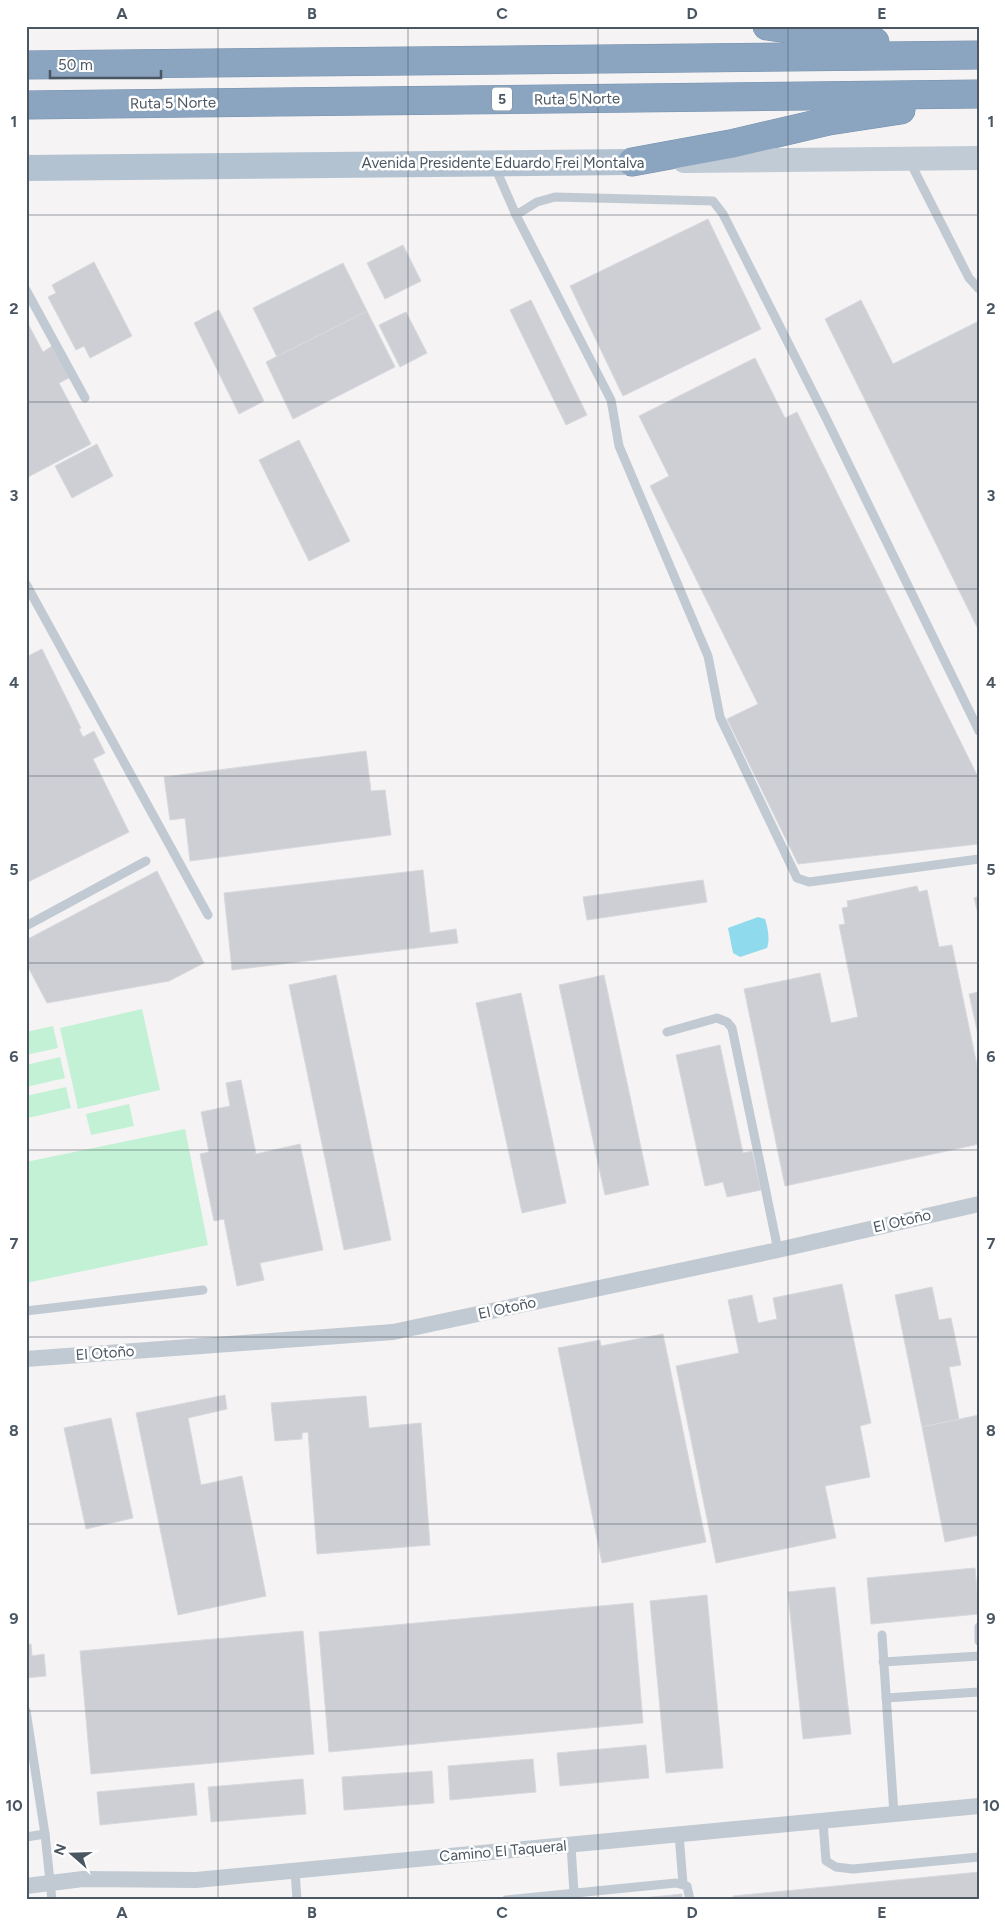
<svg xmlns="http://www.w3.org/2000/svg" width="1005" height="1926" viewBox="0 0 1005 1926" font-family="Figtree,sans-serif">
  <rect width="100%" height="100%" fill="#f5f3f3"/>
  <g fill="#c3f1d5">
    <path d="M142,1009L160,1090L78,1109L60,1028Z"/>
    <path d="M53,1026L58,1048L26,1055V1032Z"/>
    <path d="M60,1057L65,1078L26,1087V1065Z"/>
    <path d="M66,1087L71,1108L28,1118L26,1096Z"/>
    <path d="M129,1104L134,1126L91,1135L86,1114Z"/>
    <path d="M185,1129L208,1245L26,1283V1162Z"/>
  </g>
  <path fill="#90daee" d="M758,917L765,919C768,928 770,940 767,948L740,957L733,953L728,928Z"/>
  <g fill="#cdcfd5" stroke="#d7d9de">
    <path d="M708,219L761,329L623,396L570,286Z"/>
    <path d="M403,245L421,281L385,299L367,263Z"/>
    <path d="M94,262L132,336L90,358L84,346L76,350L48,297L56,293L52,285Z"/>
    <path d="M343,263L367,311L277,357L253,308Z"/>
    <path d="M531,300L587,415L566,425L510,310Z"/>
    <path d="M861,300L893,364L979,321V631L825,319Z"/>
    <path d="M219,310L264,401L239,414L194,323Z"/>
    <path d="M367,311L395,367L293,419L266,362Z"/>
    <path d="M406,312L427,353L400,367L379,325Z"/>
    <path d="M26,320L43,352L52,346L69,378L59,383L91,444L26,478Z"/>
    <path d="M755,358L785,418L797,412L979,779V844L798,864L727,719L758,704L650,486L669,476L639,416Z"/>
    <path d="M299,440L350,541L309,561L259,460Z"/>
    <path d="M97,444L113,476L72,498L55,466Z"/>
    <path d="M42,649L81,728L79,729L83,737L94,731L105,753L93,759L129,832L26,883V657Z"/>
    <path d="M366,751L371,791L385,790L391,835L190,861L185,818L170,820L164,777Z"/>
    <path d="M423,870L430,933L456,929L458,943L232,970L224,893Z"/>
    <path d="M157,871L204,963L169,981L47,1003L26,963V940Z"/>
    <path d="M703,880L707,902L587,920L583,897Z"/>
    <path d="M917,886L919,892L927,890L939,947L952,945L979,1075V1144L785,1186L744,989L820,973L831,1023L858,1017L839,925L845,924L842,908L848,907L847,901Z"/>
    <path d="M979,896V917L974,898Z"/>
    <path d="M336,975L391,1240L344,1250L289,985Z"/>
    <path d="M604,975L649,1185L605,1195L559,985Z"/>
    <path d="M979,992V1039L969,994Z"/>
    <path d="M521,993L566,1203L522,1213L476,1003Z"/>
    <path d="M720,1045L743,1153L752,1151L761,1190L727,1197L723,1182L705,1186L676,1055Z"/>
    <path d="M241,1080L256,1154L300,1144L323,1250L260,1263L264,1280L237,1286L224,1219L214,1221L200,1154L209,1152L201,1112L230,1106L226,1083Z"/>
    <path d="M842,1284L871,1423L860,1426L870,1477L825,1486L836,1538L716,1563L676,1366L739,1353L728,1300L752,1295L758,1323L777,1319L773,1298Z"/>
    <path d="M932,1287L939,1320L951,1318L961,1365L949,1367L959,1419L922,1427L895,1295Z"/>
    <path d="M663,1334L706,1542L602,1563L558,1348L600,1340L601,1346Z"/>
    <path d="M225,1395L227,1409L188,1418L201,1485L242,1476L266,1596L178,1615L136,1413Z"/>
    <path d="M366,1396L369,1428L421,1423L430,1545L317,1554L308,1432L302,1433V1439L275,1441L271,1403Z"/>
    <path d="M979,1415V1535L945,1542L922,1427Z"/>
    <path d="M111,1418L133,1518L86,1529L64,1428Z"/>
    <path d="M975,1568L979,1614L871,1624L867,1578Z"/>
    <path d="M835,1587L851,1734L803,1739L788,1592Z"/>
    <path d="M707,1595L723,1768L666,1773L650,1601Z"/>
    <path d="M633,1603L643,1723L329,1752L319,1632Z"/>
    <path d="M303,1631L314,1754L91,1774L80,1651Z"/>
    <path d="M26,1644H31L32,1656L44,1654L46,1676L26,1678Z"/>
    <path d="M646,1745L649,1778L560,1786L557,1753Z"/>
    <path d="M533,1759L536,1792L450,1800L448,1766Z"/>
    <path d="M432,1771L434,1803L344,1810L342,1777Z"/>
    <path d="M303,1779L306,1814L211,1822L208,1787Z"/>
    <path d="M194,1783L197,1815L100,1825L97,1792Z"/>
    <path d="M979,1872V1900H734L733,1896Z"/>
    <path d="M682,1894V1900H624Z"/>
  </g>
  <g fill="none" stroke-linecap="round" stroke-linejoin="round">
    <g stroke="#7690ad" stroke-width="29">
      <g id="highway">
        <path d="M767,26L875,42"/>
        <path d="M26,65L979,55"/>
        <path d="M26,105L979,94"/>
        <path d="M632,162L730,144L829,121L901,110"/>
      </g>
    </g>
    <g stroke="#c1cad2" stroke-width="9">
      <path d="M909,160L969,278L979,289"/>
      <path d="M495,167L516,215L611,400L619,446L708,656L720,717L797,878L809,882L979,859"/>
      <path d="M516,215L537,202L555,197L713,201L723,214L826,418L979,731"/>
      <path d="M26,290L85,398"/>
      <path d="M26,584L208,915"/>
      <path d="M26,926L146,861"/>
      <path d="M667,1032L717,1018L727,1022L732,1028L778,1250"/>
      <path d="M26,1311L203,1290"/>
      <path d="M979,1627V1641"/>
      <path d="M882,1635L894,1814"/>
      <path d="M883,1662L979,1656"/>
      <path d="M886,1698L979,1692"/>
      <path d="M26,1711L45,1834L52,1900"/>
      <path d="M823,1822L826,1861L836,1867L853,1869L979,1857"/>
      <path d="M679,1834L683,1884"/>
      <path d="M26,1837L45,1834"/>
      <path d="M571,1845L574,1893"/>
      <path d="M295,1871L297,1900"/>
      <path d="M506,1900L676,1883L687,1886L690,1900"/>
    </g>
    <g stroke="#c1cad2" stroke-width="16">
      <path d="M26,1359L393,1332L778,1250L979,1204"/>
      <path d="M26,1886L83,1879L196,1880L979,1806"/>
    </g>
    <path stroke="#c1cbd6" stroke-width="24" d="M684,161L979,158"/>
    <path stroke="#b3c2d1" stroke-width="26" d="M26,168L632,162"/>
    <use href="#highway" stroke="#8ba5c1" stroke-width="28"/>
  </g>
  <path fill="none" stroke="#4a5661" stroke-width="1" stroke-opacity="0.55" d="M218,26V1900M408,26V1900M598,26V1900M788,26V1900M26,215H979M26,402H979M26,589H979M26,776H979M26,963H979M26,1150H979M26,1337H979M26,1524H979M26,1711H979"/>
  <g text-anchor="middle" stroke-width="5" stroke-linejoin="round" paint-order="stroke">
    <rect fill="#fff" stroke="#808990" stroke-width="1" x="492" y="87.5" width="20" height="23" rx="4"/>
    <g font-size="14" font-weight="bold" fill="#4a5661">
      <text x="502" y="104">5</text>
    </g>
    <g font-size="15" fill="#4a5661" stroke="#fff">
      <text transform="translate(577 99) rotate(-1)" y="5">Ruta 5 Norte</text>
      <text transform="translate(173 103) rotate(-1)" y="5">Ruta 5 Norte</text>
      <text x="503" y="168">Avenida Presidente Eduardo Frei Montalva</text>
      <text transform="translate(902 1221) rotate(-13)" y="5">El Otoño</text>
      <text transform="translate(507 1308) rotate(-12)" y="5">El Otoño</text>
      <text transform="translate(105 1353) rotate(-4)" y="5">El Otoño</text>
      <text transform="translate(503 1851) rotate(-5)" y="5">Camino El Taqueral</text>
    </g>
  </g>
  <rect width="1005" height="1926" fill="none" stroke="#ffffff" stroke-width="55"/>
  <g transform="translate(72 1854) rotate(290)" stroke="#ffffff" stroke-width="4" paint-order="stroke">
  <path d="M0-4L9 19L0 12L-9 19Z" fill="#4a5661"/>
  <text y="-8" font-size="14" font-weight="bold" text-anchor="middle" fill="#4a5661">N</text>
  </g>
  <path d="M50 70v8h111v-8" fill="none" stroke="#4a5661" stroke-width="2.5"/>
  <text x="58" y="70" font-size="15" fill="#4a5661" stroke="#ffffff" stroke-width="4" paint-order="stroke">50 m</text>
  <rect x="28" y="28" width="950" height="1870" fill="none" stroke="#4a5661" stroke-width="2"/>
  <g font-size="16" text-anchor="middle" font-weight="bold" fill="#4a5661">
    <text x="122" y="19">A</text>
    <text x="312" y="19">B</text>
    <text x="502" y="19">C</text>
    <text x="692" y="19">D</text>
    <text x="882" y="19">E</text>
    <text x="14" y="127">1</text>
    <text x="991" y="127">1</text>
    <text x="14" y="314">2</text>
    <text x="991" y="314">2</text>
    <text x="14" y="501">3</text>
    <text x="991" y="501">3</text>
    <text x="14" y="688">4</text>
    <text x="991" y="688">4</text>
    <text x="14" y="875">5</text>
    <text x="991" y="875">5</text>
    <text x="14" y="1062">6</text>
    <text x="991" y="1062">6</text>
    <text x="14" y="1249">7</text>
    <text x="991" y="1249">7</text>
    <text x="14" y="1436">8</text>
    <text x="991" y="1436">8</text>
    <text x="14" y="1624">9</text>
    <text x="991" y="1624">9</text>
    <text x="14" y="1811">10</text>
    <text x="991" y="1811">10</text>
    <text x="122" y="1918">A</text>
    <text x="312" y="1918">B</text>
    <text x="502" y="1918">C</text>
    <text x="692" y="1918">D</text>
    <text x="882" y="1918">E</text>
  </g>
</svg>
